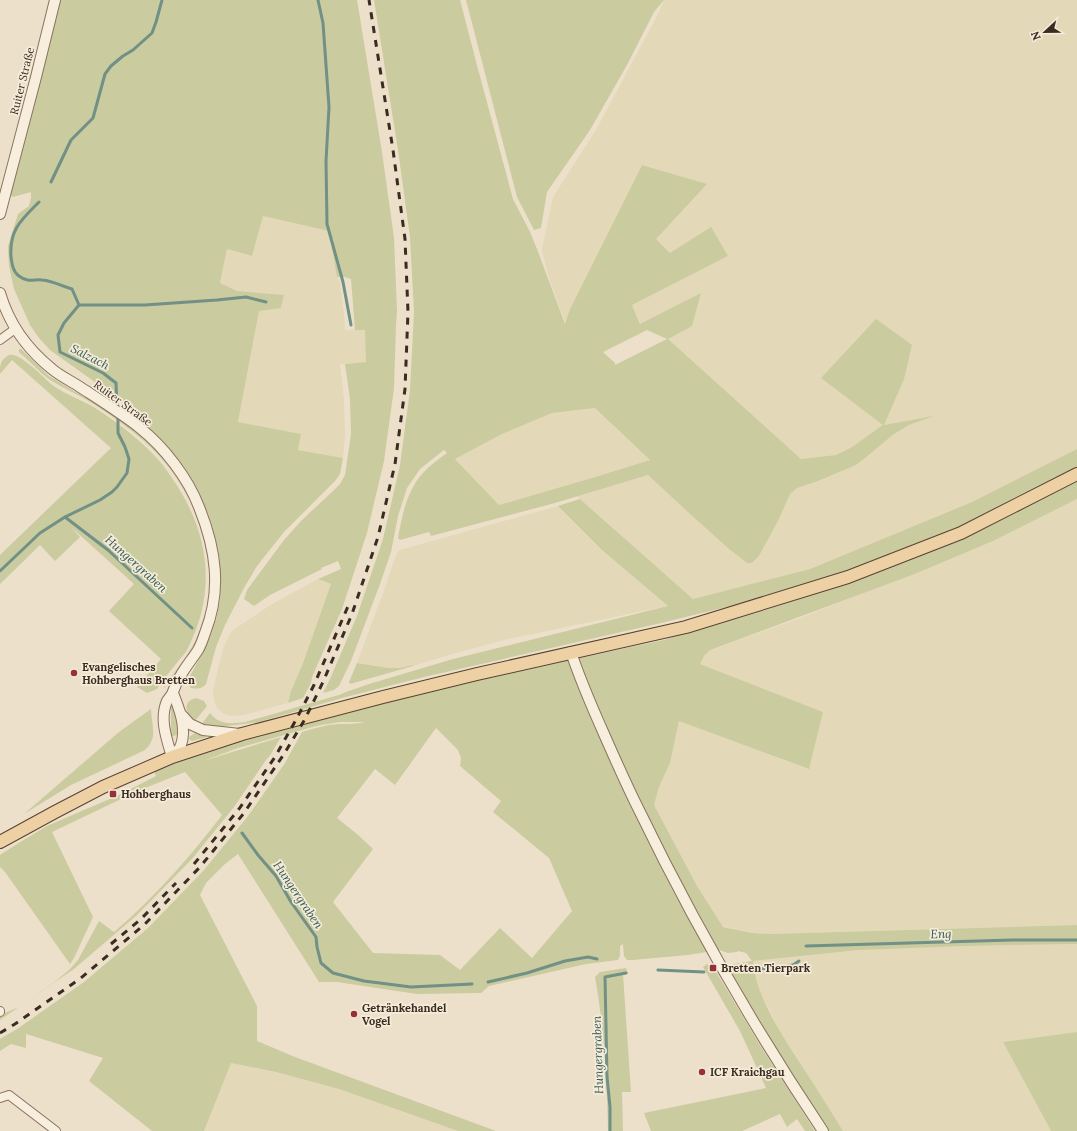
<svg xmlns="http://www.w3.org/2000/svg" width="1077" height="1131" viewBox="0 0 1077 1131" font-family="Lora,serif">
  <rect width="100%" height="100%" fill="#ede0ca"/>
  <g fill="#e3d8b8">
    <path d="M664,0H1077V449L972,502L810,569L693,599L577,496L648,475L690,514L729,549L747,563H752L759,556L779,519L790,494L797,488L818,481L856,465L865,458L894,434L909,425L931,417L884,425L852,447L836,455L801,459L668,339L641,324L632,305L728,256L670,253L655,239L707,184L642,165L570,309L566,325L550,281L542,252V249L553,197L597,128L657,16Z"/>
    <path d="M263,216L329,231L337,277L340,282L344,314L345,330L365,329L367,362L340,364L344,400L345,437L343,458L298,450L301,434L238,422L259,310L281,308L284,295L237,291L220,283L227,249L252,256Z"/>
    <path d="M595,408L650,460L595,477L499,505L455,459L500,435L552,413Z"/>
    <path d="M1077,499V925L771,934L752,933L722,926L697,886L654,805L659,787L670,763L679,721L808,769L823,712L700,664L704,656L710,650L800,618L993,541Z"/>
    <path d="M558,506L602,550L668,606L508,639L452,654L413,666L412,665L400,668H388L357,663L386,585L396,555L400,550Z"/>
    <path d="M318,579L331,584L303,663L291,691L288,703L244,715L232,716L227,715L223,713L218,709L215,703L213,694L215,681L223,649L230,634L233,630L272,604Z"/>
    <path d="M1077,944V1032L1003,1042L1051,1131H843L779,1029L761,995L753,969V961L859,950L965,946Z"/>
    <path d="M231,1063L276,1072L339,1089L458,1131H204Z"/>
  </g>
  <g fill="#cacb9e" fill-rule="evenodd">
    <path d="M59,0H357L382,152L394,238L397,311L396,326L394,388L384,461L367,533L342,609L312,677L311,683L303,698L288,703L291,691L303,663L331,584L318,579L341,569L338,561L321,568L322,569L270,595L254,606L244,599L247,590L284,540L302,520L333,491L340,484L345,475L351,434L350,399L345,364L366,362L365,330H355L351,279L345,277H337L329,231L263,216L252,256L227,249L220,283L237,291L284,295L281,308L259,311L238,422L301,434L298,450L343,458L340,474L335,481L284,532L257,566L244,588L225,625L216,647L206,684C202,689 198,689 191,688L188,684V680L203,652L211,635L216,620L220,600L221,580L219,554L212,525L203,502L191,480L120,400L50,350L39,338L30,325L14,289L9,266L8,246L18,214L29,206L31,198V192L13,197L10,195Z"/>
    <path d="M374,0H460L478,69L513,199L530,232L537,249L565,324L570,309L642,165L707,184L656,239L670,253L711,227L728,256L632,305L640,324L701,293L692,326L668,339L801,459L836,455L852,447L883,425L821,378L876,319L912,345L904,379L884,425L934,416L909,425L894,434L865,458L856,465L818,481L797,488L790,494L779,519L759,556L752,563H747L729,549L690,514L648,475L555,503L431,536L429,532L400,540L398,538C402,516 407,490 423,473C430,465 439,459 447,453L444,450L420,469L407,488L398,516L391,552L380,584L351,661L339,686L334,690L323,693L330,679L357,616L383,539L400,465L410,390L414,312L410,237L398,150ZM647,330L667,339L615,365V363L603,352ZM595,408L650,460L595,477L499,505L455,459L500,435L552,413Z"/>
    <path d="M466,0H664L654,12L627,65L590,130L547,192L541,228L534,230L517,197Z"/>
    <path d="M19,349H21L49,376L109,412L146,440L169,464L180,479L196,509L208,545L212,579L210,605L196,646L180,669L164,688V687C171,676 180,666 187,655C194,645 199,633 203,622C224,560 192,482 144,441C129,428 112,416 95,405C81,396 65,389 50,380C39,372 29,360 19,352Z"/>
    <path d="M9,355C21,352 45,380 55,387C66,394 79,399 90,405C112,418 134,435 152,453C162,463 169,473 176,484C210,536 216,593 188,648C186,653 182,656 179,660C173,668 166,676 160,684L157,689L147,693L137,687L161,659L109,611L134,584L71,527L80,537L55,561L40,545L0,584V555L111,448L12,360L0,374C0,365 0,360 9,355Z"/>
    <path d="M1077,449V499L993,541L912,575L710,650L704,656L700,664L823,712L809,769L679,721L670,763L659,787L654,805L697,886L723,927L752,933L771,934L1077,925V944L965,946L859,950L753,961C756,997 781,1033 800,1063C815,1086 829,1108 843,1131H827L761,1028L730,972L733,964L752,961L746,953L738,951L737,952L728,953L719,950L688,955L633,960H627L624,956L623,944L620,946V956L618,960L586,964L489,986L481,993L417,994L337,982H319L238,854L225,864L206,883L200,895L257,1006V1041L295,1057L496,1131H458L339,1089L276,1072L231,1063L204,1131H152L89,1081L103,1058L26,1034V1048L11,1044L0,1051V1039L17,1029L84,982L148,928L204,870L248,816L285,763L302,732C314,728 326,725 339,724C348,724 356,724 365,722H340L316,726L238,748L203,761L281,737L271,754L266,760L234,807L192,859L137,915L74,969L0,1020V1015L19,1007L56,981L69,970L78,960L99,921L114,932C154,898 190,857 222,815L185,772L140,790L52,832L93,917L74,958L70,964L5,872L0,867V855L17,844L47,826L91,807L119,795L156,776L152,765L242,734L477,680L664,640L841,579L661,623L424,677L342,698L259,722L212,728L201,725L210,713C219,725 231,724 245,722L339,695L346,692L369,684L453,659L668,606L602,550L558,506L580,499L693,599L810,569L972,502ZM436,728L458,750L461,758L460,766L501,801L493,812L549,858L572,911L532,958L500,928L460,970L440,955L373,953L333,902L373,849L357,834L337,818L375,769L395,785Z"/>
    <path d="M357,663L388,668H400L413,665V666L350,684L349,682Z"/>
    <path d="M196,698L204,701L207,706L195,721C186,714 181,702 196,698Z"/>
    <path d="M174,704L179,734L171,737V705Z"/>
    <path d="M151,709C151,720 156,733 151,742C150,745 147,748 145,750L71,785L24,814L119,732Z"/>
    <path d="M195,733L207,737L192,741L190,740L189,737Z"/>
    <path d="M707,964L715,970L763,1050L815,1131H805L797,1119L787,1127L780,1114L742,1131H651L644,1113L766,1088L740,1031L703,967Z"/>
    <path d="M626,968L628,974H623L631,1092H622L623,1131H608C607,1080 604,1027 595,977L600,972Z"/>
    <path d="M1077,1032V1131H1051L1003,1042Z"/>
  </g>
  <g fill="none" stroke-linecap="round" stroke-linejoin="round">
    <g stroke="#719086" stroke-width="3">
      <path d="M318,0L323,23L329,107L326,161L327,224L343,282L351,325"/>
      <path d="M51,182L71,140L93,118L105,74L111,66L123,56L133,50L152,33L156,22L162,0"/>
      <path d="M39,202C21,220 9,230 11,257C12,264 13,272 19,276C28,283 34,279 42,280C53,281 62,286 72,289L79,305L64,323L58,335L60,352L103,373L116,383L117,409"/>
      <path d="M79,305H145L217,300L246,297L266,302"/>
      <path d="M65,517L108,550L192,628"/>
      <path d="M0,571L40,533L65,517L100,500L112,492L117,487L127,473L129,459L125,447L118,433V415"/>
      <path d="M242,833L258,855L276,876L291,902L316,937L317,947L321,963L333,973L364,981L411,987L472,984"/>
      <path d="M806,946L1012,940H1077"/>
      <path d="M759,969L793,965L799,961"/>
      <path d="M658,970L704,972"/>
      <path d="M488,982L527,973L565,961L588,957L597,959"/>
      <path d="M610,1131V1107L607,1077L605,977L626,973"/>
    </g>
    <g stroke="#89725f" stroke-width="10">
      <g id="minor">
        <path d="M0,340L15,329"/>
        <path d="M0,1011V1012"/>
        <path d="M0,1098L9,1095L56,1131"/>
      </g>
    </g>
    <g stroke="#89725f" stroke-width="12">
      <g id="tertiary">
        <path d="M0,214L36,77L55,0"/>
        <path d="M0,293C9,324 27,349 52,369C60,376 71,381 80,387C100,400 121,413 140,428C164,447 188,478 199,507C216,549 222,590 205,633C203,639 201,645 198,650C193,658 186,666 181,675C177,681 175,687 172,694C171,696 168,699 167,701C159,719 167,740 172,757"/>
        <path d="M571,652C580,680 592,707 604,734C615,759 626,784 638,808C692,920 754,1028 823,1131"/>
        <path d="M181,714L190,724L203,730L240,734"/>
        <path d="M172,757C175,753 180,749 181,745C187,728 179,708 173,693"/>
      </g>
    </g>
    <g stroke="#584133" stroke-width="14">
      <path id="primary" d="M0,842L55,812L103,787L172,757L242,734L383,697L477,674L686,627L848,577L961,533L1077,474"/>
    </g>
    <use href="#minor" stroke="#f8eedd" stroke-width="8"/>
    <use href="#tertiary" stroke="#f8eedd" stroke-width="10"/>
    <use href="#primary" stroke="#edd1a5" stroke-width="12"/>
    <g stroke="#3b2c22" stroke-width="3" stroke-dasharray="7 7" stroke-linecap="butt">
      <path d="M194,864L239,809L275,757L297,718L314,685L349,604"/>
      <path d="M111,944L141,919L176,883"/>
      <path d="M0,1033L15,1024L81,978L145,924L200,867L244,813L284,754L305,719L323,682L352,614L378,537L395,464L405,389L408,312L405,239L393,150L369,0"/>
    </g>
  </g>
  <g fill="#96313a" stroke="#f5ebd9" stroke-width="1.5">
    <circle cx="74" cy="673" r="4"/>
    <rect x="109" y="790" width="8" height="8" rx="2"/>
    <rect x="709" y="964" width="8" height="8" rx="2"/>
    <circle cx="354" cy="1014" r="4"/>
    <circle cx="702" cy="1072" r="4"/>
  </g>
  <g text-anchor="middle" stroke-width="3.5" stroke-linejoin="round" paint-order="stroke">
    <g font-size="11" fill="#3b2c22" stroke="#f5ebd9">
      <text transform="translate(22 81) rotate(-76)" y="4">Ruiter Straße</text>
      <text transform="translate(123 403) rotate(36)" y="4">Ruiter Straße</text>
    </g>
    <g font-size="11" font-weight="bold" fill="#3b2c22" stroke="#f5ebd9" text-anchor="start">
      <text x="82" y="671">Evangelisches<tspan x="82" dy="13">Hohberghaus Bretten</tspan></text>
      <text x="121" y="798">Hohberghaus</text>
      <text x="721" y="972">Bretten Tierpark</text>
      <text x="362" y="1012">Getränkehandel<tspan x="362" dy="13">Vogel</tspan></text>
      <text x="710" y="1076">ICF Kraichgau</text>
    </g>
    <g font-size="12" font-style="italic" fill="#325a54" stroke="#f5ebd9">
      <text transform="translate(90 357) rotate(27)" y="4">Salzach</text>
      <text transform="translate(136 564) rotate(42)" y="4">Hungergraben</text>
      <text transform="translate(298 895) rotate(56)" y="4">Hungergraben</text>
      <text transform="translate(941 934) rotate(-1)" y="4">Eng</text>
      <text transform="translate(598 1055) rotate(-92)" y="4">Hungergraben</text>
    </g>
  </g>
  <g transform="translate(1045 32) rotate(248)" stroke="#f5ebd9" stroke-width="3" paint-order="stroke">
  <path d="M0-3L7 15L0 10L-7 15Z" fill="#3b2c22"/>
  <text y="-6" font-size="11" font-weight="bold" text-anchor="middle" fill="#3b2c22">N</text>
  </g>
</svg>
